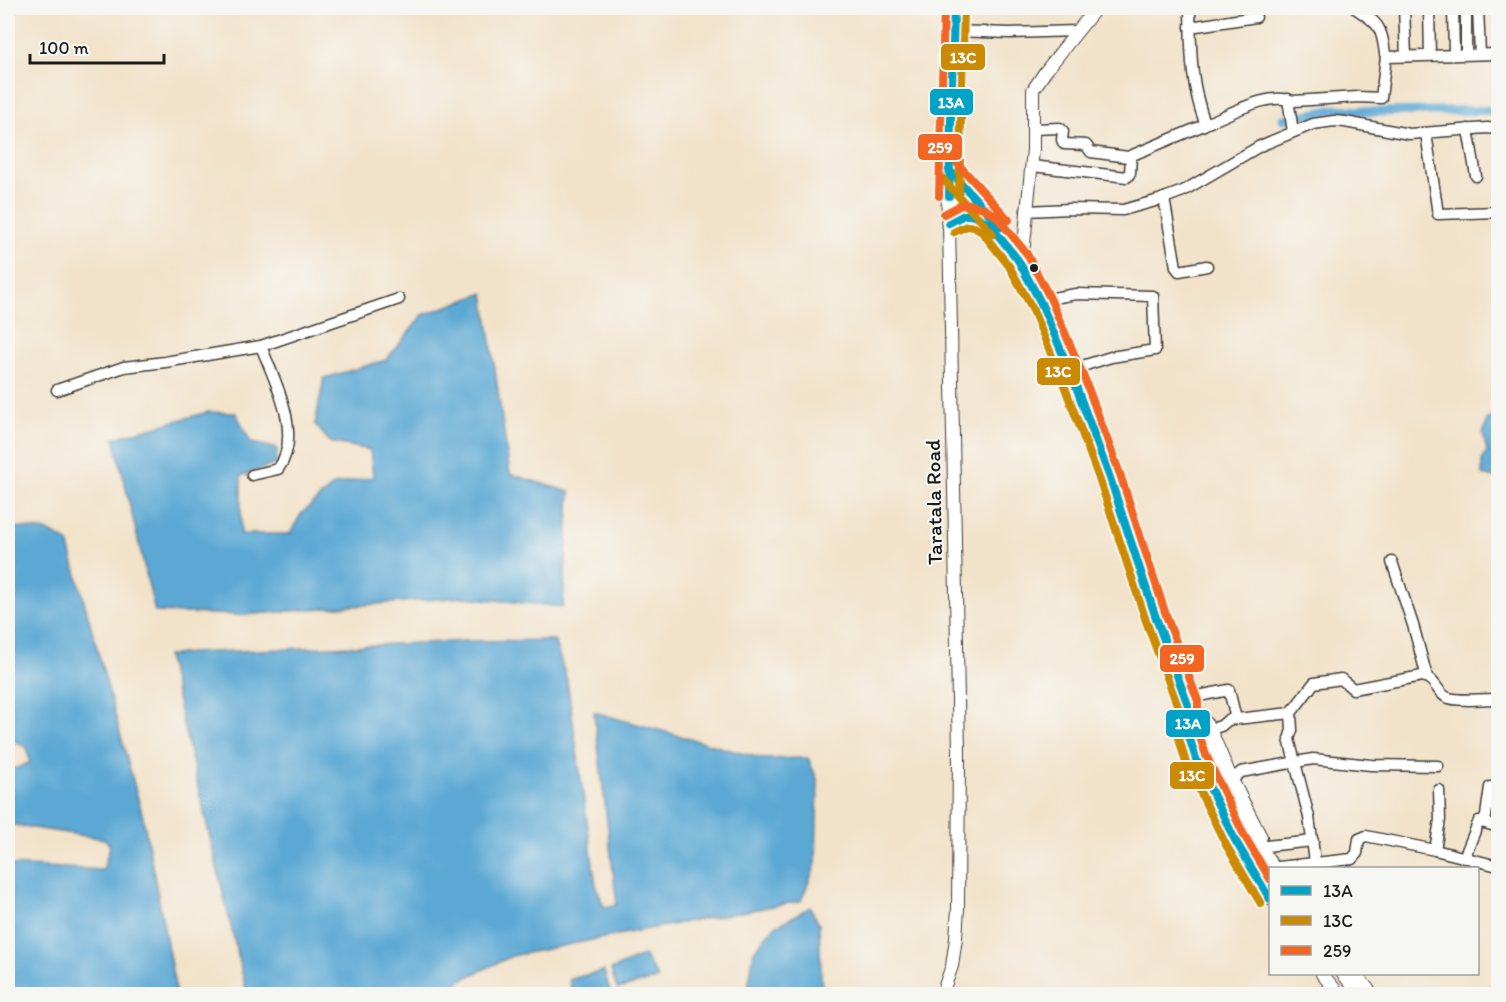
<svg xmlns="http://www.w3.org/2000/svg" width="1506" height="1002" viewBox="0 0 1506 1002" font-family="Itim,sans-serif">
  <rect width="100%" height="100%" fill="#f6f6f2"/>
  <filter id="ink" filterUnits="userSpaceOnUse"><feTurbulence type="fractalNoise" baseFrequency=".0167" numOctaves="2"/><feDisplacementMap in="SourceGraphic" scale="12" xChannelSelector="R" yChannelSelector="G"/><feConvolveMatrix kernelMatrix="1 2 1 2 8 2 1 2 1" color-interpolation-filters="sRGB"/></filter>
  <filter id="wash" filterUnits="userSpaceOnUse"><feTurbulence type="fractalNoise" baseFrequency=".008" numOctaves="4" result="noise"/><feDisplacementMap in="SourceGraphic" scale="24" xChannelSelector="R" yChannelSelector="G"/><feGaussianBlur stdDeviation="1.35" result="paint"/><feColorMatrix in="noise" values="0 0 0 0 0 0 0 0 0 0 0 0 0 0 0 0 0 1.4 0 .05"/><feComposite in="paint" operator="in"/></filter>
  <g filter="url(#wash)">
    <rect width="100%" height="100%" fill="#f2e2c9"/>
    <g fill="#5ba8d4" stroke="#3c6278" stroke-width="1.5">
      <path d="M484,293L510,474L570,492L563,607L464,597L242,615L155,612L114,438L208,412L236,413L251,443L277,448L276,464L241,476V534H290L301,514L334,485L373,477L370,450L330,442L315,424L324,378L386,360L423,315Z"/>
      <path d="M1498,416V479L1482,475V461L1487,452L1483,435L1487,419Z"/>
      <path d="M8,526L48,531L68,542L143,817L176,991L174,994H8V865L103,870L110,846L105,839L8,824V769L18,768L30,762L26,747L8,738Z"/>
      <path d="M554,640L567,680L596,885L604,907L617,905L594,712L763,759L808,758L818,781L816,864L801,901L648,929L512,956L432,994H247L167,656L190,653L467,641Z"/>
      <path d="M810,907L819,924L822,994H747L754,951L774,927Z"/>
      <path d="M644,955L658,979L617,989L611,970Z"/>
      <path d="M604,971L611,994H572L569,979Z"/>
    </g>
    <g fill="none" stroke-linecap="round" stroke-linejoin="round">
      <path stroke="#5ba8d4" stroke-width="9" d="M1283,119L1337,109L1372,112L1498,110"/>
    </g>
  </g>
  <g filter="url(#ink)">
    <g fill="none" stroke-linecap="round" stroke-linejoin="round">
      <g stroke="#3c3a36" stroke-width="13">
        <g id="minor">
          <path d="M1355,8C1378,23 1382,26 1385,54L1387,57L1498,54"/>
          <path d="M1404,8L1406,56"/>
          <path d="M1429,8L1430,55"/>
          <path d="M1453,8L1454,54"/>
          <path d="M1478,8L1480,54"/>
          <path d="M1190,27L1256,17"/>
          <path d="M954,31L1009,33L1077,31"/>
          <path d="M1466,54V8"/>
          <path d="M1288,99L1293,132"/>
          <path d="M1205,124C1230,115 1267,91 1294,101L1358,97L1381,98L1386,56"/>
          <path d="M1033,129L1060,128L1063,131L1062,140L1064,144L1086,145L1091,152L1128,157L1204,125L1205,123C1190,82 1191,50 1190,8"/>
          <path d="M1468,129L1476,176"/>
          <path d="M1426,133L1438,214L1498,212"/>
          <path d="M1032,166L1127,177L1130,173L1131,156"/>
          <path d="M1164,198L1176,267L1179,271L1207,266"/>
          <path d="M1026,211L1070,209L1123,210L1159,200L1183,191L1260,146L1313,124L1334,121L1345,122L1409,134L1487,128L1498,129"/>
          <path d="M1047,299L1076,294L1153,296L1155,350L1111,357L1076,368"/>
          <path d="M57,390L124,367L165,362L261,346L399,299"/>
          <path d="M252,475L278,469C304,434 274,380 261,346"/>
          <path d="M1392,562L1413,625L1427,677"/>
          <path d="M1193,697L1229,690L1236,719"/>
          <path d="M1210,729L1221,726L1228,720L1291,713"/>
          <path d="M1232,780L1241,772L1313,759L1371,765L1438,766"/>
          <path d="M1485,823L1490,787"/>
          <path d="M1266,846L1313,841"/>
          <path d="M1435,850L1440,820L1439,790"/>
          <path d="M1464,858L1479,821L1498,827"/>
          <path d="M1315,862L1309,817L1289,739L1292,730L1291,713L1314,683L1341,679L1353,689L1422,676C1435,678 1436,691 1446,697C1457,702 1486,699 1498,699"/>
          <path d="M1278,867L1352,859L1357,853L1359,839L1366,836L1435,850L1498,866"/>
        </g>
      </g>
      <g stroke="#3c3a36" stroke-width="14">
        <g id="tertiary">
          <path d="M1011,250L1021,253L1024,245L1033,149V90L1045,72L1096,8"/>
          <path d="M1188,707V733L1206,783L1235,840L1270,899"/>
          <path d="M1199,712L1210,729L1232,780L1261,837"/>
          <path d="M1322,974L1339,994"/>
          <path d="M1356,974L1372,994"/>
          <path d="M942,994L952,966L956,938L958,908L959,753L949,223"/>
        </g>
      </g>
      <g stroke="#3c3a36" stroke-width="17">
        <g id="secondary">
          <path d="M949,170L998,223"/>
          <path d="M949,223C957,219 965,213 975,215C1039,234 1132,548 1155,617C1163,641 1173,666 1182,690C1206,752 1237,812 1272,868"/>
          <path d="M949,223C949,151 955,80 954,8"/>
          <path d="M1345,974L1361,994"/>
        </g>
      </g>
      <use href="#minor" stroke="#fff" stroke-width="10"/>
      <use href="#tertiary" stroke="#fff" stroke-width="12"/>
      <use href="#secondary" stroke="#fff" stroke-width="15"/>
      <g stroke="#f6f6f2" stroke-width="12">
        <g id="bus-1">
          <path d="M949,170L1001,227"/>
          <path d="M949,196L954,8"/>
          <path d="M949,223L964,215H970L978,217L989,224L1018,260L1041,303L1074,381L1110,478L1156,618L1188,705V733L1196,759L1235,840L1270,899"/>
        </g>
      </g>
      <g stroke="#f6f6f2" stroke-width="12">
        <g id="bus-2">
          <path d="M941,177L993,234"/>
          <path d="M959,196L964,8"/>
          <path d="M954,232L967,226L974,227L982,232L1009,266L1032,308L1064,385L1100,481L1146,621L1178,707V735L1186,763L1226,845L1261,904"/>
        </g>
      </g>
      <g stroke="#f6f6f2" stroke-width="12">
        <g id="bus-3">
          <path d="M957,163L1009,220"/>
          <path d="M939,196L944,8"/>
          <path d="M944,214L961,205L970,204L983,208L996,216L1027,254L1050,298L1084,377L1120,474L1166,615L1198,701V731L1206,755L1244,835L1270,879"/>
        </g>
      </g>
      <use href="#bus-1" stroke="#01a2c5" stroke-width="8"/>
      <use href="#bus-2" stroke="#cb8a06" stroke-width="8"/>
      <use href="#bus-3" stroke="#f26522" stroke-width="8"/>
    </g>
  </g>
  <circle fill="#1c1c1c" stroke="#f6f6f2" stroke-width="2" cx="1034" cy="268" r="5"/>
  <g text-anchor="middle" stroke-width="4.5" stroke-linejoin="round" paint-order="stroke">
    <g font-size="21" fill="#1c1c1c" stroke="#f6f6f2">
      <text transform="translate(934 502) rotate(-91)" y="7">Taratala Road</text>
    </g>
  </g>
  <g stroke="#f6f6f2" stroke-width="2">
    <rect x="940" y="43" width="46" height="28" rx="6" fill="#cb8a06"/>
    <rect x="929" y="88" width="45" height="28" rx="6" fill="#01a2c5"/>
    <rect x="917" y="133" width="46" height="28" rx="6" fill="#f26522"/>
    <rect x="1036" y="357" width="45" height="29" rx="6" fill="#cb8a06"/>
    <rect x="1159" y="644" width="46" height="29" rx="6" fill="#f26522"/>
    <rect x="1165" y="709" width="46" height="29" rx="6" fill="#01a2c5"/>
    <rect x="1169" y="761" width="46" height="29" rx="6" fill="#cb8a06"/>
  </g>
  <g font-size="16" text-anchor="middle" font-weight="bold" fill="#fff">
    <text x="963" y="63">13C</text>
    <text x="951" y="108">13A</text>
    <text x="940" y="153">259</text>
    <text x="1058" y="377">13C</text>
    <text x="1182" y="664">259</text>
    <text x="1188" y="729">13A</text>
    <text x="1192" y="781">13C</text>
  </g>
  <rect width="1506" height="1002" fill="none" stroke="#f6f6f2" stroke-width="30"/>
  <rect x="1269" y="867" width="210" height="108" fill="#f6f6f2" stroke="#9f9f9c" stroke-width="1.5"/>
  <rect x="1281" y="886" width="30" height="9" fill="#01a2c5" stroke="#9f9f9c" stroke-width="1.5"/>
  <text x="1323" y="897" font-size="18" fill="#1c1c1c">13A</text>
  <rect x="1281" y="916" width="30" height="9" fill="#cb8a06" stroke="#9f9f9c" stroke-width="1.5"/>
  <text x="1323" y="927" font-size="18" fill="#1c1c1c">13C</text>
  <rect x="1281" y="946" width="30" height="9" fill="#f26522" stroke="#9f9f9c" stroke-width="1.5"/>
  <text x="1323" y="957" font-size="18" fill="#1c1c1c">259</text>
  <path d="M30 54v9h134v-9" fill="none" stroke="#1c1c1c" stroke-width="3"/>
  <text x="39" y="54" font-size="18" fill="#1c1c1c" stroke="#f6f6f2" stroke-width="4.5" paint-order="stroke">100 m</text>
</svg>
